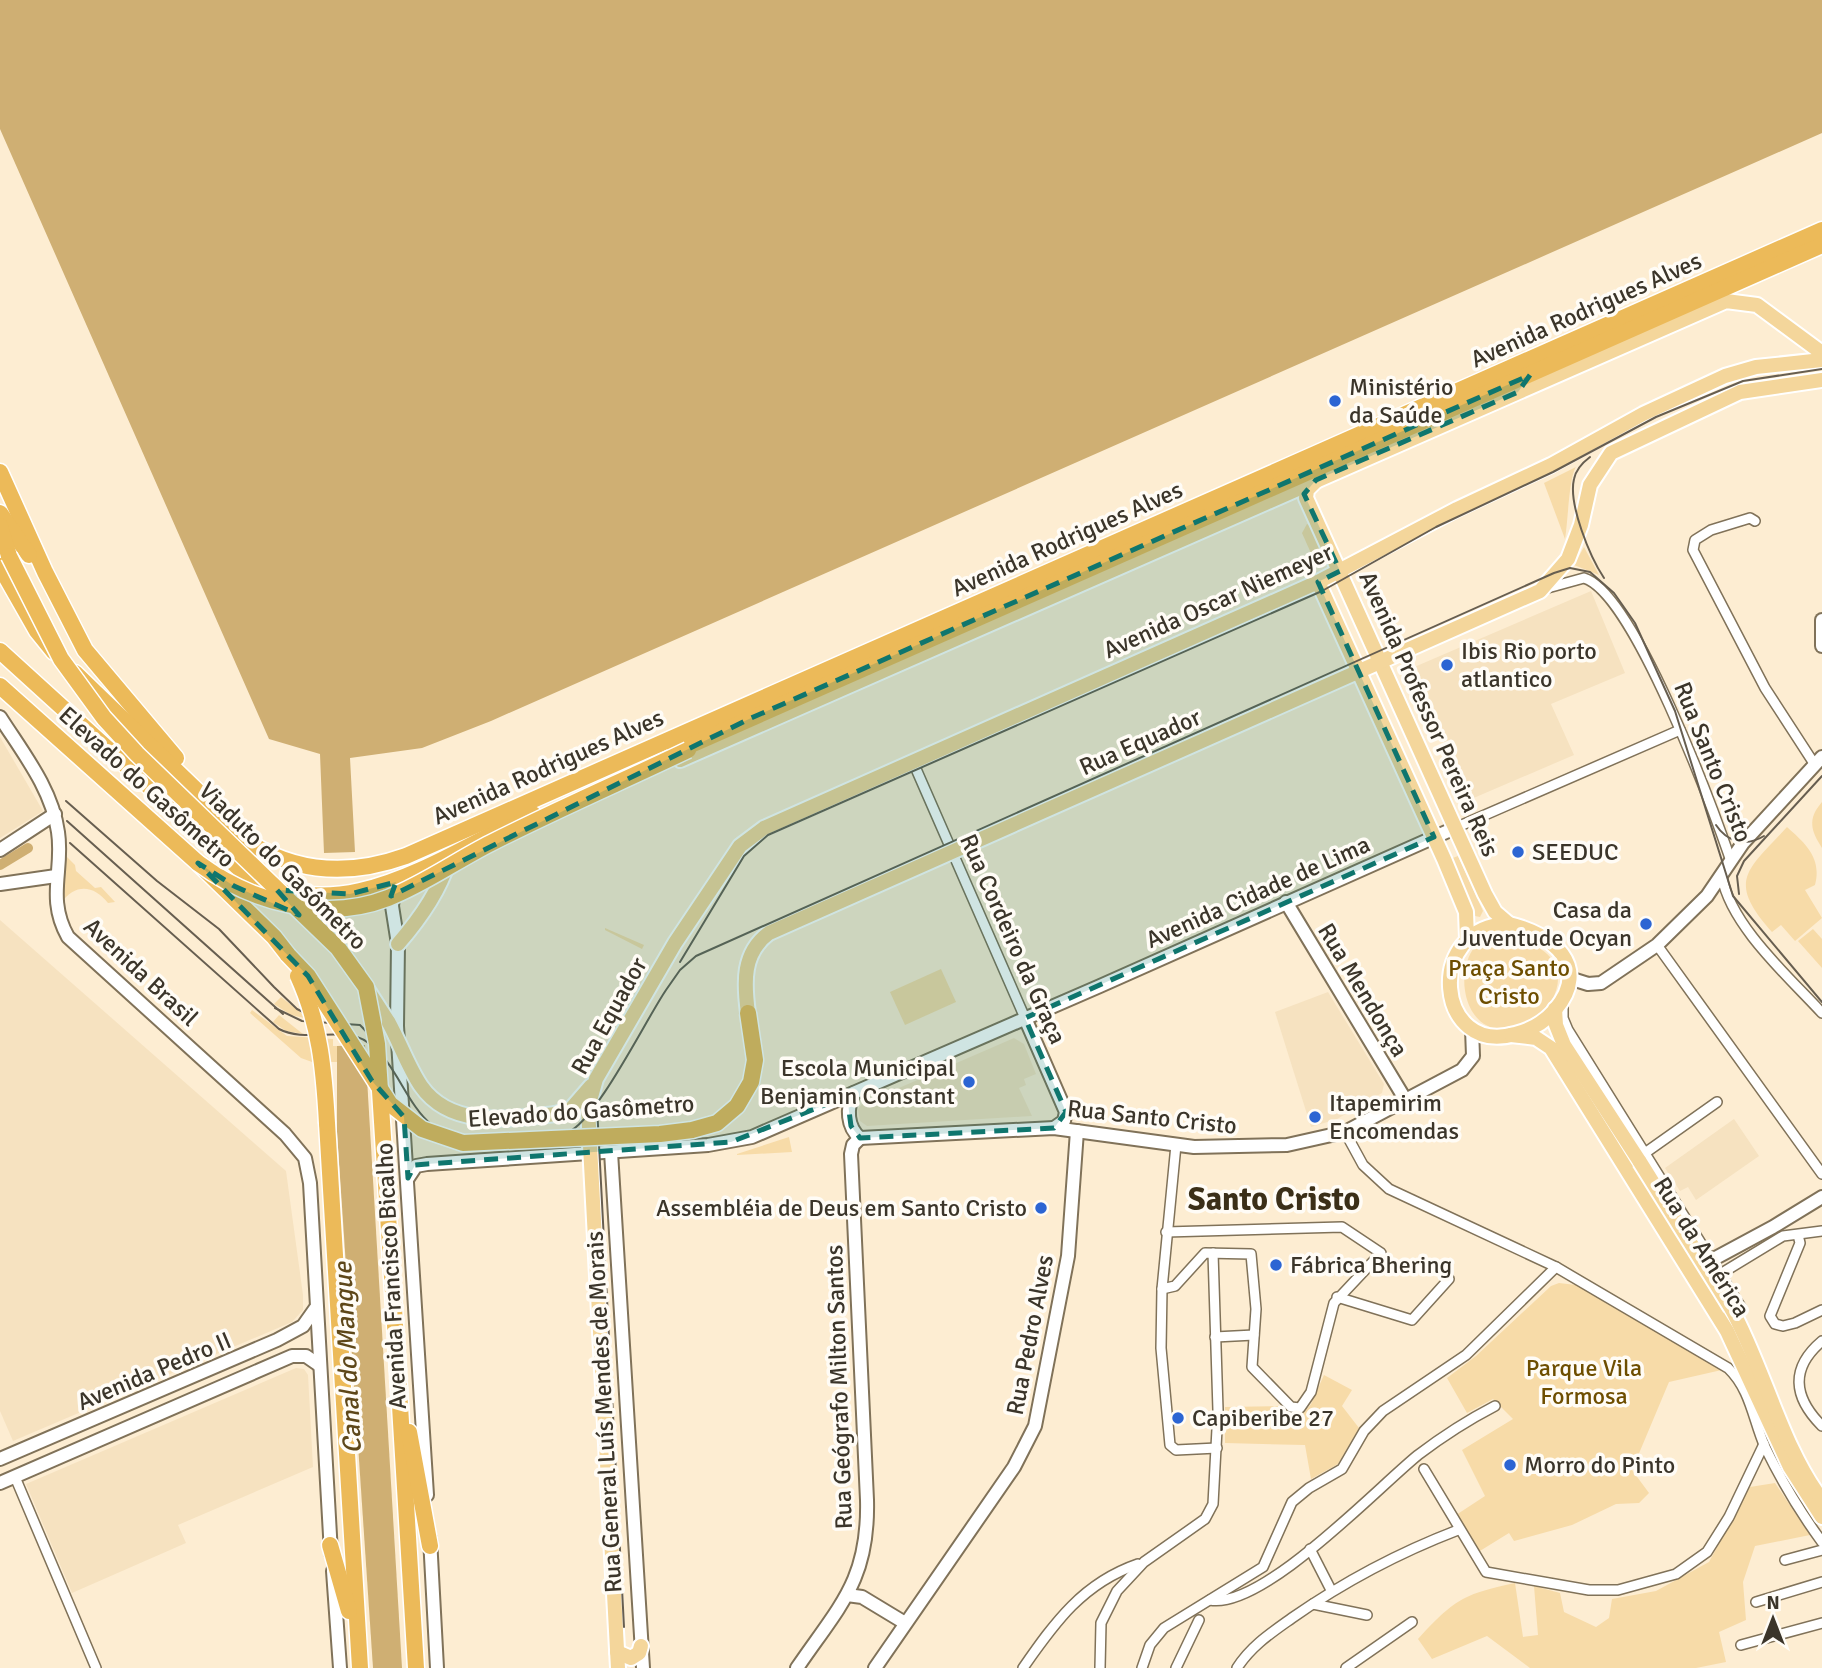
<svg xmlns="http://www.w3.org/2000/svg" width="1822" height="1668" viewBox="0 0 1822 1668" font-family="Signika,sans-serif">
  <rect width="100%" height="100%" fill="#fdedd2"/>
  <g fill="#f6e2c0">
    <path d="M1591,591L1625,673L1551,704L1574,755L1469,800L1412,668Z"/>
    <path d="M0,737L43,811L0,838Z"/>
    <path d="M0,920L286,1171L303,1295V1310L292,1322L13,1441L0,1411Z"/>
    <path d="M1328,992L1384,1084L1382,1093L1337,1119L1311,1127L1275,1012Z"/>
    <path d="M1014,1038L1024,1044L1036,1074L1024,1079L1026,1085L1019,1088L1032,1116L867,1126L860,1121L858,1109L862,1104Z"/>
    <path d="M1734,1119L1759,1156L1696,1200L1688,1187L1680,1191L1665,1168Z"/>
    <path d="M296,1368L304,1369L308,1375L313,1467L178,1525L186,1543L72,1593L26,1484Z"/>
  </g>
  <g fill="#f7dba8">
    <path d="M1576,467C1569,477 1568,522 1565,539L1544,483Z"/>
    <path d="M1307,524L1313,527L1326,554L1314,560L1302,533Z"/>
    <path d="M1584,547L1599,575L1574,565Z"/>
    <path d="M1822,802V848C1811,831 1807,819 1822,802Z"/>
    <path d="M1787,827C1806,844 1822,858 1815,885L1805,890L1822,918L1795,941L1781,925L1772,932C1726,880 1747,871 1787,827Z"/>
    <path d="M65,855L75,865L76,871L95,888L101,887L115,902L108,903C94,885 75,883 61,903Z"/>
    <path d="M1458,856L1483,911L1480,917L1475,916L1450,859Z"/>
    <path d="M605,928L644,945L642,949L605,930Z"/>
    <path d="M1813,929L1822,939V968L1798,941Z"/>
    <path d="M1496,934C1514,937 1537,942 1550,957C1568,978 1553,1009 1531,1021C1456,1061 1444,942 1496,934Z"/>
    <path d="M941,969L956,1002L905,1025L890,992Z"/>
    <path d="M281,997L309,1019L291,1015L274,1004Z"/>
    <path d="M252,1010L287,1036L333,1039V1046H337V1062H312L301,1058L250,1013Z"/>
    <path d="M279,1015L303,1034L286,1031L273,1022Z"/>
    <path d="M789,1137L792,1152L737,1155V1154Z"/>
    <path d="M1559,1283L1576,1285L1726,1369L1669,1382L1632,1470L1649,1493L1639,1503L1616,1504L1572,1525L1514,1541L1509,1533L1475,1554L1453,1517L1485,1496L1462,1450L1513,1419L1493,1399L1467,1413L1447,1378L1476,1356L1551,1286Z"/>
    <path d="M1324,1375L1352,1390L1342,1406L1359,1428L1338,1464L1311,1479L1305,1445L1225,1443V1407L1279,1406L1301,1416L1311,1404Z"/>
    <path d="M1775,1483L1810,1535L1755,1546L1743,1582L1746,1620L1719,1632L1726,1662L1696,1668H1530L1487,1636L1432,1659L1418,1639C1454,1600 1463,1594 1515,1583L1523,1637L1538,1635L1534,1586L1560,1593L1564,1612L1596,1627L1609,1618L1612,1599L1656,1591L1709,1562L1750,1487Z"/>
  </g>
  <g fill="#cfaf73">
    <path d="M0,0H1822V133L491,721L422,748L350,758L355,852L324,853L320,754L269,739L0,129Z"/>
    <path d="M365,1045L402,1668H373L337,1132V1046Z"/>
  </g>
  <g fill="none" stroke-linecap="round" stroke-linejoin="round">
    <path stroke="#cfaf73" stroke-width="10" d="M0,865L28,848"/>
    <g stroke="#807259" stroke-width="12">
      <g id="street">
        <path d="M1755,521L1750,518L1711,530L1695,540L1693,550L1765,688L1815,765"/>
        <path d="M1544,589L1584,578C1634,593 1713,809 1731,861"/>
        <path d="M913,762L1025,1018"/>
        <path d="M1455,828L1680,730"/>
        <path d="M1722,877C1731,926 1789,977 1822,1013"/>
        <path d="M1657,945L1822,1174"/>
        <path d="M1563,1001V1018L1568,1030L1742,1309"/>
        <path d="M1345,1132L1363,1165L1389,1189L1556,1267L1728,1368C1751,1390 1753,1420 1765,1447C1781,1480 1800,1512 1822,1542"/>
        <path d="M1176,1145L1162,1289L1161,1348L1170,1445L1176,1450L1217,1448"/>
        <path d="M1645,1153L1717,1102"/>
        <path d="M1798,1235L1800,1243L1770,1316L1775,1324L1783,1326L1795,1323L1822,1310"/>
        <path d="M1717,1276L1783,1236L1822,1231"/>
        <path d="M1162,1289L1175,1286L1205,1253L1251,1254L1256,1309L1252,1367L1291,1407L1300,1408L1311,1392L1334,1303L1381,1253L1342,1227L1166,1232"/>
        <path d="M1337,1297L1412,1320L1449,1279"/>
        <path d="M1215,1337L1254,1335"/>
        <path d="M1822,1341C1790,1368 1793,1397 1822,1426"/>
        <path d="M1424,1469L1486,1572L1589,1590H1618L1676,1574L1707,1552L1729,1517L1764,1444"/>
        <path d="M15,1477L96,1668"/>
        <path d="M1310,1549L1331,1590"/>
        <path d="M1785,1560L1822,1550"/>
        <path d="M1210,1600C1262,1610 1376,1489 1418,1455C1443,1436 1468,1420 1495,1406"/>
        <path d="M1756,1602L1822,1582"/>
        <path d="M1313,1604L1367,1615"/>
        <path d="M1741,1645L1822,1623"/>
        <path d="M1023,1668C1055,1622 1083,1583 1138,1564"/>
        <path d="M1100,1668L1101,1623L1117,1591L1144,1562L1205,1519L1213,1504L1218,1410L1213,1253"/>
        <path d="M1142,1668L1150,1645L1164,1628L1263,1567L1292,1502L1309,1488L1342,1469L1364,1431L1383,1411L1466,1355L1556,1267"/>
        <path d="M1176,1668L1199,1620"/>
        <path d="M1237,1668C1251,1646 1271,1633 1292,1618C1345,1581 1398,1553 1458,1530"/>
        <path d="M1346,1668L1412,1622"/>
      </g>
    </g>
    <g stroke="#807259" stroke-width="16">
      <g id="secondary">
        <path d="M1822,620V646"/>
        <path d="M0,717C23,753 52,789 58,832C64,870 46,898 68,937L285,1134L305,1158L310,1183L331,1553"/>
        <path d="M0,850L55,814"/>
        <path d="M0,884L56,876"/>
        <path d="M394,889L392,906L398,944L397,1026L427,1495"/>
        <path d="M1286,902L1405,1099"/>
        <path d="M1569,978L1588,984L1601,983L1657,945L1707,896L1743,843L1822,757"/>
        <path d="M1025,1018L1066,1112L1064,1121L1054,1128"/>
        <path d="M854,1093C846,1108 847,1127 860,1138"/>
        <path d="M860,1138L1054,1128L1194,1147L1287,1145L1345,1132L1462,1070L1473,1056L1472,1029"/>
        <path d="M611,1152L643,1668"/>
        <path d="M408,1178L416,1166L427,1164L708,1145L752,1137L1100,986L1455,828"/>
        <path d="M1695,1269L1773,1227L1822,1197"/>
        <path d="M0,1459L277,1340L303,1326L315,1309"/>
        <path d="M0,1483L292,1356H306L319,1365"/>
        <path d="M430,1538L437,1668"/>
        <path d="M333,1571L340,1668"/>
        <path d="M847,1595L862,1597L905,1623"/>
        <path d="M797,1668C840,1605 869,1580 867,1500L851,1154L853,1145L860,1138"/>
        <path d="M875,1668L1014,1467L1035,1426L1068,1256L1077,1131"/>
      </g>
    </g>
    <g stroke="#fff" stroke-width="18">
      <g id="primary">
        <path d="M1316,481L1307,490L1306,498L1485,894L1495,912L1509,924"/>
        <path d="M1318,582L1444,859L1466,912L1467,939"/>
        <path d="M680,760L1726,301L1757,305L1822,353"/>
        <path d="M1509,924C1552,934 1592,966 1555,1010C1544,1023 1531,1030 1515,1034C1436,1057 1423,926 1509,924Z"/>
        <path d="M398,944C418,921 439,892 448,862"/>
        <path d="M367,989L389,1023"/>
        <path d="M1555,1009L1556,1025L1564,1045L1640,1162"/>
        <path d="M748,1013C744,983 742,953 769,933L1540,591L1568,559L1581,525L1590,485L1611,453L1740,392L1822,380"/>
        <path d="M1511,1035L1536,1038L1551,1048L1727,1331L1790,1467L1822,1517"/>
        <path d="M555,1114L571,1109L591,1086"/>
        <path d="M1731,1308C1764,1368 1782,1448 1822,1500"/>
        <path d="M617,1652L631,1658L639,1653L641,1646"/>
        <path d="M618,1668L588,1108L596,1079L675,943L740,846L764,828L1318,582L1457,509L1551,465L1643,414L1725,376L1756,367L1822,360"/>
      </g>
    </g>
    <g stroke="#fff" stroke-width="19">
      <g id="highway">
        <path d="M0,472L45,572L85,650L176,758"/>
        <path d="M0,513L29,555"/>
        <path d="M0,526L9,556"/>
        <path d="M0,566L37,631L54,652"/>
        <path d="M0,651L240,869C335,939 444,854 533,814"/>
        <path d="M75,673L253,845C301,874 353,875 406,856L1822,230"/>
        <path d="M0,686L198,863L274,937L288,955"/>
        <path d="M675,752L1822,245"/>
        <path d="M327,1123L360,1668"/>
        <path d="M395,1324L416,1668"/>
        <path d="M409,1432L430,1546"/>
        <path d="M330,1545L349,1611"/>
      </g>
    </g>
    <use href="#street" stroke="#fff" stroke-width="9"/>
    <use href="#secondary" stroke="#fff" stroke-width="12"/>
    <use href="#primary" stroke="#f4d69b" stroke-width="14"/>
    <use href="#highway" stroke="#ecba59" stroke-width="16"/>
    <g stroke="#675e50" stroke-width="2">
      <path d="M1590,457C1582,463 1576,469 1574,479C1568,504 1590,557 1604,578"/>
      <path d="M66,801L157,881L219,929L274,987L297,1009L313,1017"/>
      <path d="M67,821L283,1014"/>
      <path d="M1716,825C1727,842 1746,847 1764,836"/>
      <path d="M70,843L279,1029C305,1043 345,1026 367,1042C396,1061 405,1103 432,1125C453,1142 479,1139 504,1138C523,1137 549,1140 567,1133C597,1120 645,1021 666,990L680,970L696,956L1554,573L1570,568L1590,572L1614,593L1635,623L1675,711L1733,896L1822,1002"/>
      <path d="M1739,894L1737,876L1744,861L1822,776"/>
      <path d="M680,962L744,856L768,835L1322,591L1436,527L1553,472L1656,417L1743,381L1822,369"/>
      <path d="M275,1008L302,1021L360,1025L380,1046"/>
      <path d="M597,1106L624,1627"/>
    </g>
    <g stroke="#fff" stroke-width="18" stroke-linecap="butt">
      <g id="primary-bridge">
        <path d="M389,1023C400,1043 408,1067 421,1086C451,1129 510,1119 555,1114"/>
        <path d="M1640,1162L1731,1308"/>
      </g>
    </g>
    <g stroke="#fff" stroke-width="19" stroke-linecap="butt">
      <g id="highway-bridge">
        <path d="M9,556L61,659L104,718L137,754L338,948L366,987L377,1044L395,1324"/>
        <path d="M198,863C251,902 324,923 388,898C424,884 457,860 491,843C556,810 623,781 688,750"/>
        <path d="M288,955L308,976L390,1104L422,1129L463,1143L660,1134L692,1130L717,1123L737,1106L751,1082L755,1060L748,1013"/>
        <path d="M298,976C320,1024 324,1071 327,1123"/>
      </g>
    </g>
    <use href="#primary-bridge" stroke="#f4d69b" stroke-width="14"/>
    <use href="#highway-bridge" stroke="#ecba59" stroke-width="16"/>
  </g>
  <path fill="#0f766e" fill-opacity="0.2" stroke="#0f766e" stroke-width="5" stroke-dasharray="14 9" stroke-linejoin="round" d="M1530,375L1518,392L1316,480L1304,494L1340,571L1318,582L1434,837L1025,1018L1066,1112L1054,1128L860,1138L851,1126L847,1096L731,1142L427,1164L415,1165L408,1178L404,1117L372,1081L308,976L198,863L234,886L299,915L277,890L350,894L396,882L391,896L749,719Z"/>
  <g fill="#2c65d3" stroke="#fffcf6" stroke-width="2.5">
    <circle cx="1335" cy="401" r="7"/>
    <circle cx="1447" cy="665" r="7"/>
    <circle cx="1518" cy="852" r="7"/>
    <circle cx="1646" cy="924" r="7"/>
    <circle cx="969" cy="1082" r="7"/>
    <circle cx="1315" cy="1117" r="7"/>
    <circle cx="1041" cy="1208" r="7"/>
    <circle cx="1276" cy="1265" r="7"/>
    <circle cx="1178" cy="1418" r="7"/>
    <circle cx="1510" cy="1465" r="7"/>
  </g>
  <g text-anchor="middle" stroke-width="7" stroke-linejoin="round" paint-order="stroke">
    <g font-size="24" fill="#3b352a" stroke="#fffcf6">
      <text transform="translate(1586 310) rotate(-24)" y="8">Avenida Rodrigues Alves</text>
      <text transform="translate(1067 539) rotate(-24)" y="8">Avenida Rodrigues Alves</text>
      <text transform="translate(1218 601) rotate(-24)" y="8">Avenida Oscar Niemeyer</text>
      <text transform="translate(1429 714) rotate(66)" y="8">Avenida Professor Pereira Reis</text>
      <text transform="translate(1140 742) rotate(-24)" y="8">Rua Equador</text>
      <text transform="translate(1713 762) rotate(68)" y="8">Rua Santo Cristo</text>
      <text transform="translate(548 767) rotate(-24)" y="8">Avenida Rodrigues Alves</text>
      <text transform="translate(147 787) rotate(42)" y="8">Elevado do Gasômetro</text>
      <text transform="translate(283 866) rotate(45)" y="8">Viaduto do Gasômetro</text>
      <text transform="translate(1258 892) rotate(-24)" y="8">Avenida Cidade de Lima</text>
      <text transform="translate(1013 939) rotate(66)" y="8">Rua Cordeiro da Graça</text>
      <text transform="translate(141 972) rotate(43)" y="8">Avenida Brasil</text>
      <text transform="translate(1363 990) rotate(59)" y="8">Rua Mendonça</text>
      <text transform="translate(609 1016) rotate(-61)" y="8">Rua Equador</text>
      <text transform="translate(581 1111) rotate(-4)" y="8">Elevado do Gasômetro</text>
      <text transform="translate(1152 1117) rotate(6)" y="8">Rua Santo Cristo</text>
      <text transform="translate(1702 1247) rotate(58)" y="8">Rua da América</text>
      <text transform="translate(391 1276) rotate(-93)" y="8">Avenida Francisco Bicalho</text>
      <text transform="translate(1030 1335) rotate(-79)" y="8">Rua Pedro Alves</text>
      <text transform="translate(154 1371) rotate(-23)" y="8">Avenida Pedro II</text>
      <text transform="translate(839 1387) rotate(-92)" y="8">Rua Geógrafo Milton Santos</text>
      <text transform="translate(604 1412) rotate(-93)" y="8">Rua General Luís Mendes de Morais</text>
    </g>
    <g font-size="24" fill="#3b352a" stroke="#fffcf6" text-anchor="start">
      <text x="1349" y="395">Ministério<tspan x="1349" dy="28">da Saúde</tspan></text>
      <text x="1461" y="659">Ibis Rio porto<tspan x="1461" dy="28">atlantico</tspan></text>
      <text x="1532" y="860">SEEDUC</text>
      <text x="1632" y="918" text-anchor="end">Casa da<tspan x="1632" dy="28">Juventude Ocyan</tspan></text>
      <text x="955" y="1076" text-anchor="end">Escola Municipal<tspan x="955" dy="28">Benjamin Constant</tspan></text>
      <text x="1329" y="1111">Itapemirim<tspan x="1329" dy="28">Encomendas</tspan></text>
      <text x="1027" y="1216" text-anchor="end">Assembléia de Deus em Santo Cristo</text>
      <text x="1290" y="1273">Fábrica Bhering</text>
      <text x="1192" y="1426">Capiberibe 27</text>
      <text x="1524" y="1473">Morro do Pinto</text>
    </g>
    <g font-size="24" fill="#6e4e00" stroke="#fffcf6">
      <text x="1509" y="976">Praça Santo<tspan x="1509" dy="28">Cristo</tspan></text>
      <text x="1584" y="1376">Parque Vila<tspan x="1584" dy="28">Formosa</tspan></text>
    </g>
    <g font-size="26" font-style="italic" fill="#5e4719" stroke="#fffcf6">
      <text transform="translate(347 1358) rotate(-93)" y="9">Canal do Mangue</text>
    </g>
    <g font-size="32" font-weight="bold" fill="#3b2f18" stroke="#fffcf6">
      <text x="1274" y="1210">Santo Cristo</text>
    </g>
  </g>
  <g transform="translate(1773 1619)" stroke="#fffcf6" stroke-width="5" paint-order="stroke">
  <path d="M0-5L12 26L0 18L-12 26Z" fill="#3b352a"/>
  <text y="-10" font-size="19" font-weight="bold" text-anchor="middle" fill="#3b352a">N</text>
  </g>
</svg>
